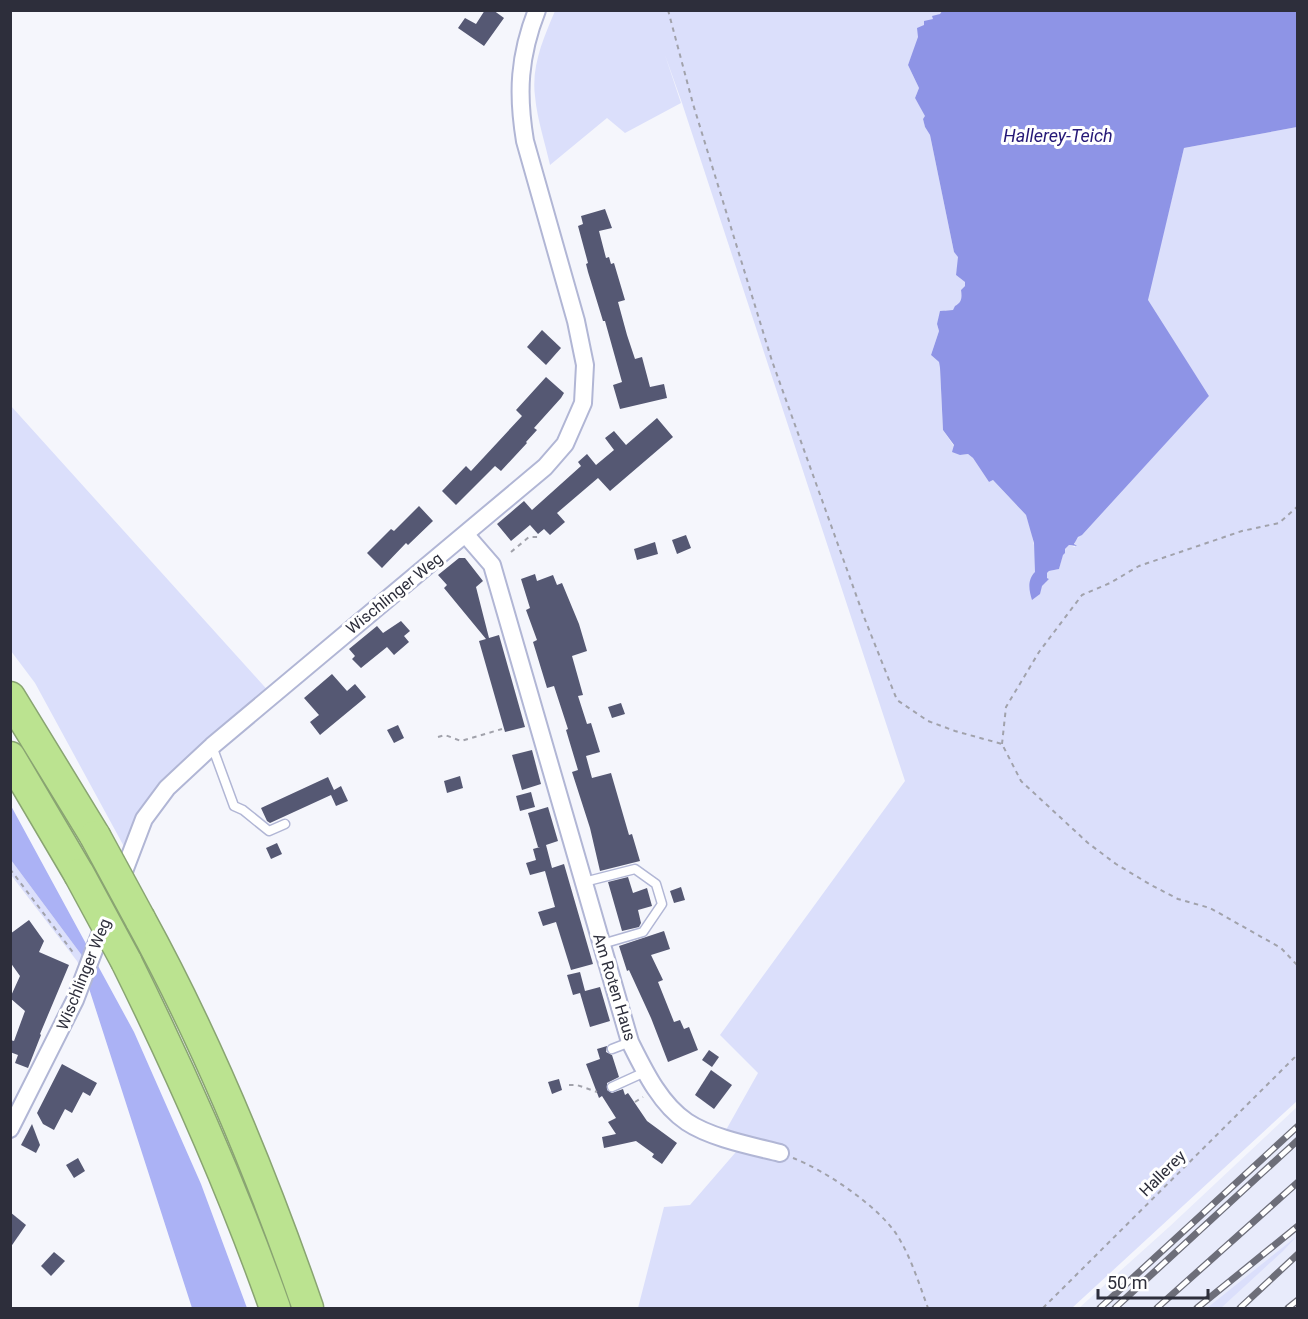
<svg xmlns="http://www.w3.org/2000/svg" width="1308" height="1319" viewBox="0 0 1308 1319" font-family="Roboto,sans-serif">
  <rect width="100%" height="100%" fill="#f5f6fc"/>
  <path fill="#e8ebfb" d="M1297,1107V1308H1079L1169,1227Z"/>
  <g fill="#dbdffb">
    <path d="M555,11H942L940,14L924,25L908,65L919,88L915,98L926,116L923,119L925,127L930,135L954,252L959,257L956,275L965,282V286L961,290L962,300L953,310H945L937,324L939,331L931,355L939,362L940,368L943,430L960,455L968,454L973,458L989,482L993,480L1026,515L1031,530L1042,586L1049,579L1046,577L1047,573L1049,571L1059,569L1064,550L1069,545L1075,547V541L1209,396L1147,300L1184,148L1297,127V1101L1072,1308H638L664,1207L690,1205L748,1138L726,1130L758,1073L720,1035L905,781L682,103L665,55L681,103L625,133L607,118L550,165C545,142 537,119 535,96C531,66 544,37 555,11Z"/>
    <path d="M11,406L272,695L195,761L127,852L35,683L11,651Z"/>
    <path d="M11,860L89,965L85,976L77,961L11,875Z"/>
    <path d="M1297,1236L1283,1251L1221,1308H1207Z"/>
  </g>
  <path fill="#abb2f5" d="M10,804L134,1032L201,1184L247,1308H192L85,976L89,965L11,860Z"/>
  <path fill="#8e94e6" d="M942,11H1297V127L1184,148L1148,300L1209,396L1082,535L1078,537L1074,544L1077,546L1069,545L1065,549V553L1063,555L1059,569L1049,571L1047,573V578L1049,579L1042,586L1040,594L1032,600C1029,590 1027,580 1035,572L1034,543L1026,515L993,480L989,482L973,458L968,454L960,455L952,452L954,445L943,430L940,368L939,362L931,355L939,331L937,324L940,311L953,310L955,306C962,302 962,298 961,290L965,286V282L956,275L958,257L954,252L930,135L925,127L923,119L925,116L915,98L919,88L908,65L918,37L917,28L924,25V21L933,19L932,16L940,14Z"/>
  <g fill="#555873">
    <path d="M485,10H493L504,18L484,46L458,28L465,18L476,24Z"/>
    <path d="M605,209L612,228L599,231L606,258L609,257L611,264L614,263L625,300L618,302L627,335L635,359L642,357L650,387L664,384L667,398L620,409L613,385L622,382L605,321H603L588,272L586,264L588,263L578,226L583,224L581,216Z"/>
    <path d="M542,330L561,348L546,365L527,347Z"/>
    <path d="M546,377L564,393L561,398L534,428L537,430L526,442L527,443L501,471L495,466L456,505L442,491L466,466L471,471L522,416L516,410Z"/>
    <path d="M657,418L673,437L610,491L598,478L557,513L565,522L550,535L544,529L538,534L530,525L511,541L497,524L524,501L532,510L581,466L578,462L587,454L596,465L614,450L605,438L614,431L626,445Z"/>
    <path d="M419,506L433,521L408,545L406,543L382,568L367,553L391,529L394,531Z"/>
    <path d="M686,535L691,548L677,554L672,540Z"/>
    <path d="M655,542L658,554L637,560L634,549Z"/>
    <path d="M459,558H465L483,581L476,587L489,638L499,635L525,727L505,732L479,641L486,639L444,588L447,585L438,575Z"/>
    <path d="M535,574L537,581L553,575L557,585L562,583L579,624L587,651L572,656L583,695L578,696L587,724L591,723L600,752L586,756L592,778L611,773L629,835L632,834L640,861L600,871L590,828L572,772L578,770L566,730L568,729L554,686L547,688L533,642L537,640L526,610L530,608L521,579Z"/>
    <path d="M401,621L410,631L404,636L409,642L394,655L387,647L361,668L352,659L355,656L349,649L377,626L383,633Z"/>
    <path d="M332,674L347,691L355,684L366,697L320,735L310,722L319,715L304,698Z"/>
    <path d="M621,703L625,714L612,718L608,707Z"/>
    <path d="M398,725L404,738L394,743L387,730Z"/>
    <path d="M532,750L541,784L522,790L512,755Z"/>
    <path d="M460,776L463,788L447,793L444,781Z"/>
    <path d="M328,777L334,790L341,786L348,801L336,806L331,795L270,823L267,821L261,808Z"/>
    <path d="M531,792L535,807L520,811L516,796Z"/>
    <path d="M548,807L558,841L546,845L552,868L564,864L593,964L571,970L556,922L543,926L538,912L555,907L545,871L530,875L526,863L536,860L533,849L540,847H538L528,813Z"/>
    <path d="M277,843L282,854L271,859L266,848Z"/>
    <path d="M628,877L633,893L647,888L652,906L638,910L641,923L639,927L622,931L608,882Z"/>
    <path d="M681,887L685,900L674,903L670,891Z"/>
    <path d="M29,920L44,941L39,952L69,965L40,1034L41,1035L28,1068L15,1063L18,1055L10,1052V1040L14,1041L25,1011L10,998L20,976L10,962V934Z"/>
    <path d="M664,931L670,949L651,955L663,980L658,982L674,1022L680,1020L684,1029L689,1027L698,1050L668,1062L651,1018L629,970L627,971L619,946Z"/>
    <path d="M580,972L585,991L600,987L610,1021L590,1027L580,993L573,995L567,975Z"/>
    <path d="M607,1046L606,1052L612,1055L619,1077L607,1083V1090L612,1093L623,1089L625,1095L628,1093L647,1121L677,1143L662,1164L652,1157L654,1154L636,1141L604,1148L602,1137L616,1134L608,1122L616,1118L602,1096L599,1098L586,1064L600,1059L597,1049Z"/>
    <path d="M709,1050L719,1057L712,1067L702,1060Z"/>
    <path d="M62,1064L97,1083L90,1096L83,1092L72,1113L65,1109L54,1130L43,1124L37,1113Z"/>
    <path d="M711,1070L732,1085L714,1109L695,1095Z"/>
    <path d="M559,1079L562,1090L552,1094L548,1082Z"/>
    <path d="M32,1124L40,1145L36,1153L21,1145Z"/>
    <path d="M78,1158L85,1171L74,1178L66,1165Z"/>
    <path d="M10,1212L26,1225L10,1248Z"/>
    <path d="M54,1252L65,1261L51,1276L41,1266Z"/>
  </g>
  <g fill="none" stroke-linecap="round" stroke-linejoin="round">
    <g stroke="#b1b6d5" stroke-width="11">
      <g id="service">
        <path d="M212,746L234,806L243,810L269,831L285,824"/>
        <path d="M584,882L635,869L656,884L662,904L643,932L602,944"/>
        <path d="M612,1049L630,1042"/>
        <path d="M612,1087L645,1072"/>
      </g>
    </g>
    <g stroke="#b1b6d5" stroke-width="20">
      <g id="minor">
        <path d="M466,535L492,565L630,1042C644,1070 660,1104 687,1122C711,1138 752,1146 780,1153"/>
        <path d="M10,1129L75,1000L144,819L167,788L212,746L545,467L565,444L583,403L585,365L576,321L525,141C517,93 519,56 537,10"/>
      </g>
    </g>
    <g stroke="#89a472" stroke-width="33">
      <g id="motorway">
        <path d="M10,697L95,836"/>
        <path d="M10,757L79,874"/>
        <path d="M140,919C208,1043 262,1175 308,1308"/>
        <path d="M126,961C182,1074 233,1189 275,1308"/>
      </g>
    </g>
    <g stroke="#a1a2ab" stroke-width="2" stroke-dasharray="4.5 4.5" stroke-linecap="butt">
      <path d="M668,10L693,104L772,361L864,617L897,700L928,721L955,731L1002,744L1021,781L1088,843L1116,864L1151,885L1178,899L1210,908L1281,948L1298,966"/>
      <path d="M511,552L529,537H538"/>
      <path d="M438,737L445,735L461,741L502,729"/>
      <path d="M1002,744L1006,707L1039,652L1082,595L1110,583L1139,566L1242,531L1279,523L1298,506"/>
      <path d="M10,869L75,955"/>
      <path d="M569,1085H577L597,1092"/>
      <path d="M635,1102L643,1097"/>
      <path d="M793,1158C825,1170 879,1207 897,1235C911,1257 919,1284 928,1308"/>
      <path d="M1043,1308L1298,1054"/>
    </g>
    <use href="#service" stroke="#fff" stroke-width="8"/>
    <use href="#minor" stroke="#fff" stroke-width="16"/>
    <use href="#motorway" stroke="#bbe390" stroke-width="30"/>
    <g stroke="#6d6e79" stroke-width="7">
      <g id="rail">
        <path d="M1100,1308L1298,1126"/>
        <path d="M1115,1308L1298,1140"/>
        <path d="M1157,1308L1298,1182"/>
        <path d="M1197,1308L1298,1226"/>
        <path d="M1240,1308L1298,1254"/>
        <path d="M1288,1308L1298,1300"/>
      </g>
    </g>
    <use href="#rail" stroke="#fff" stroke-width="4.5" stroke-dasharray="14" stroke-linecap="butt"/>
    <g stroke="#89a472" stroke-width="33" stroke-linecap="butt">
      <g id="motorway-bridge">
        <path d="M95,836L140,919"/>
        <path d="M79,874L126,961"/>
      </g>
    </g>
    <use href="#motorway-bridge" stroke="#bbe390" stroke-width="30"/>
  </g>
  <g text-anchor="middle" stroke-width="6" stroke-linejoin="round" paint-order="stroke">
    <g font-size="16" fill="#2d2e3b" stroke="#fff">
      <text transform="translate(394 593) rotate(-39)" y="6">Wischlinger Weg</text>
      <text transform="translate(83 974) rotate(-68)" y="6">Wischlinger Weg</text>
      <text transform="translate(615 987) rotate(73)" y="6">Am Roten Haus</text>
      <text transform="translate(1162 1173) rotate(-45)" y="6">Hallerey</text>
    </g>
    <g font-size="18" font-style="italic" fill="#261977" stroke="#fff">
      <text x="1058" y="142">Hallerey-Teich</text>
    </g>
  </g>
  <rect width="1308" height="1319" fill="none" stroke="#2d2e3b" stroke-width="24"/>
  <path d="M1098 1289v9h110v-9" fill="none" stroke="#2d2e3b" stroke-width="3"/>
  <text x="1107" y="1289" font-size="18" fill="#2d2e3b" stroke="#ffffff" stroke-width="4.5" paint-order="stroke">50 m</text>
</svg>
